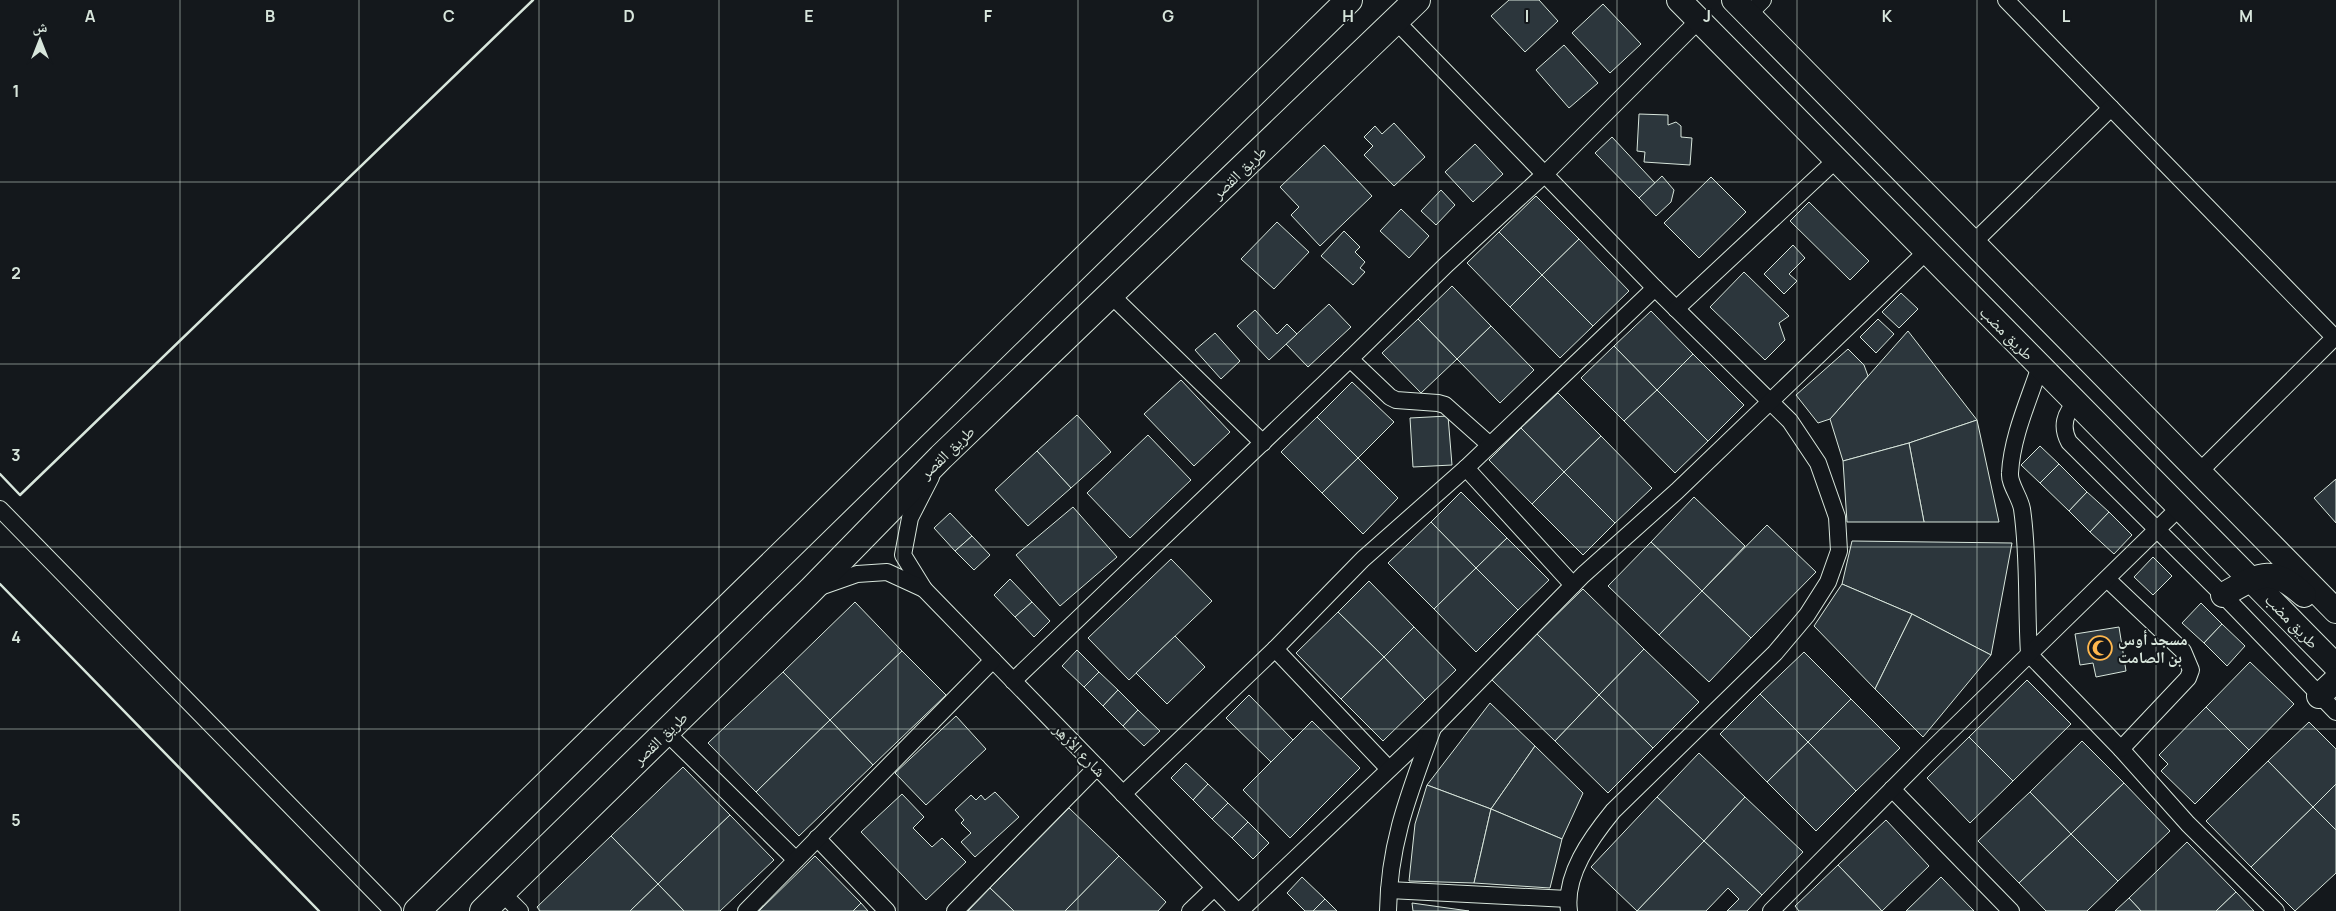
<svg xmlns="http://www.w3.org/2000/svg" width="2336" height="911" viewBox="0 0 2336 911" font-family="Manrope,'Noto Naskh Arabic',sans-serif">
  <rect width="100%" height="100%" fill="#14181c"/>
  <g fill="#2c363c" stroke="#d8e6dc">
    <path d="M1509,0H1539L1558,21L1525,52L1491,16Z"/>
    <path d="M1603,4L1641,44L1610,73L1572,33Z"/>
    <path d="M1564,45L1598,83L1569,108L1536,70Z"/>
    <path d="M1639,114L1668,115V125L1676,122L1681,126V137L1692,138L1690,165L1644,162L1645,152L1637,151Z"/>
    <path d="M1394,123L1425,157L1394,186L1364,155L1373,146L1364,137L1375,126L1382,134Z"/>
    <path d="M1612,137L1655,183L1639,198L1595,153Z"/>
    <path d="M1475,144L1503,174L1473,202L1445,172Z"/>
    <path d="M1324,145L1372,196L1320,246L1291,215L1299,207L1280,187Z"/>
    <path d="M1662,176L1674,190L1671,202L1656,216L1639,198Z"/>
    <path d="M1711,177L1746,212L1699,258L1664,223Z"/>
    <path d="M1441,190L1455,205L1436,225L1421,211Z"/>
    <path d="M1536,196L1579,239L1542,275L1499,232Z"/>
    <path d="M1809,202L1869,261L1850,280L1790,221Z"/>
    <path d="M1401,209L1429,236L1409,258L1380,231Z"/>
    <path d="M1277,222L1309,252L1274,289L1241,259Z"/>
    <path d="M1344,231L1360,247L1355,252L1365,262L1360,268L1365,272L1353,285L1321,256Z"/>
    <path d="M1499,232L1542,275L1510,307L1467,263Z"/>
    <path d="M1579,239L1629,291L1593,326L1542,275Z"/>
    <path d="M1793,245L1805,258L1789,274L1797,281L1784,294L1764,274Z"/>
    <path d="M1744,272L1789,316L1779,323L1785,340L1765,360L1710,307Z"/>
    <path d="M1542,275L1593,326L1560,358L1510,307Z"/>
    <path d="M1452,286L1491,326L1457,359L1418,319Z"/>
    <path d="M1901,293L1918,309L1899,328L1882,312Z"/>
    <path d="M1329,304L1351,327L1308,367L1286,344Z"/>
    <path d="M1255,310L1277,334L1287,324L1297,334L1269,360L1237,326Z"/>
    <path d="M1651,311L1693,354L1657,390L1614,346Z"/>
    <path d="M1418,319L1457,359L1421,393L1382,353Z"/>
    <path d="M1878,319L1894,334L1876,353L1860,337Z"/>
    <path d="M1491,326L1534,370L1500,403L1457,359Z"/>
    <path d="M1908,331L1977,420L1909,443L1843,461L1830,419Z"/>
    <path d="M1215,333L1240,361L1221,379L1195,350Z"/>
    <path d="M1614,346L1657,390L1624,421L1581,378Z"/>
    <path d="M1848,349L1864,365L1868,376L1830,419L1818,423L1796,395Z"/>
    <path d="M1693,354L1744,405L1708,441L1657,390Z"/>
    <path d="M1181,380L1230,432L1194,466L1144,414Z"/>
    <path d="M1352,382L1394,422L1358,458L1317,417Z"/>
    <path d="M1657,390L1708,441L1675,473L1624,421Z"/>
    <path d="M1558,393L1601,436L1564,472L1521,428Z"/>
    <path d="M1077,415L1111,452L1071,488L1037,451Z"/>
    <path d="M1448,416L1452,465L1413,467L1410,418Z"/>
    <path d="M1317,417L1358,458L1322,493L1281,452Z"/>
    <path d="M1977,420L1999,522H1924L1909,443Z"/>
    <path d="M1521,428L1564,472L1532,504L1489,460Z"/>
    <path d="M1148,435L1191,480L1130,538L1087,493Z"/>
    <path d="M1601,436L1652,488L1615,523L1564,472Z"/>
    <path d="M1909,443L1924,522H1847L1843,461Z"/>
    <path d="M2040,446L2059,464L2040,483L2021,465Z"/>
    <path d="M1037,451L1071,488L1028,526L995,490Z"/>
    <path d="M1358,458L1398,498L1363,534L1322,493Z"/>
    <path d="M2059,464L2087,492L2069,511L2040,483Z"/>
    <path d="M1564,472L1615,523L1583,555L1532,504Z"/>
    <path d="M2336,479V523L2314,498Z"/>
    <path d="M1461,492L1507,538L1476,568L1431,522Z"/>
    <path d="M2087,492L2109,512L2090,532L2069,511Z"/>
    <path d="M1694,497L1745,546L1702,591L1651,542Z"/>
    <path d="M1073,507L1117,557L1060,606L1016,555Z"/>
    <path d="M2109,512L2132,535L2114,554L2090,532Z"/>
    <path d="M950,513L972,536L955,551L934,528Z"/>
    <path d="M1431,522L1476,568L1434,609L1388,563Z"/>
    <path d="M1767,525L1816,572L1751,638L1702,591Z"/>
    <path d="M972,536L990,555L974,570L955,551Z"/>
    <path d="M1507,538L1549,580L1518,610L1476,568Z"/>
    <path d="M1852,541L2012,543L1991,655L1912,614L1842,584Z"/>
    <path d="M1651,542L1702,591L1659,635L1608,586Z"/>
    <path d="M2153,557L2172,576L2153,595L2134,577Z"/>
    <path d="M1171,559L1212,601L1129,680L1088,638Z"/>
    <path d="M1476,568L1518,610L1476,652L1434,609Z"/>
    <path d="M1010,579L1032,602L1015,617L994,595Z"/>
    <path d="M1369,581L1414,627L1384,657L1338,612Z"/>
    <path d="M1842,584L1912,614L1875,689L1814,626Z"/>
    <path d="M1583,589L1644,649L1599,695L1537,634Z"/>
    <path d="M1702,591L1751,638L1709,682L1659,635Z"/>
    <path d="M855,602L902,651L830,720L783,672Z"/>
    <path d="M1032,602L1050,621L1034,637L1015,617Z"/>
    <path d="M2201,603L2222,624L2204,643L2182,623Z"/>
    <path d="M1338,612L1384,657L1341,699L1296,653Z"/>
    <path d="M1912,614L1991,655L1923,737L1875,689Z"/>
    <path d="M2222,624L2245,646L2227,666L2204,643Z"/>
    <path d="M1414,627L1456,670L1425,700L1384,657Z"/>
    <path d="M2119,627L2126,671L2096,677L2093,663L2080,665L2075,634Z"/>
    <path d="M1537,634L1599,695L1555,741L1492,680Z"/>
    <path d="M1175,636L1205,667L1167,704L1136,673Z"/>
    <path d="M1644,649L1699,702L1653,748L1599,695Z"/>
    <path d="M1077,650L1099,672L1084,687L1062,666Z"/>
    <path d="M902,651L946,695L873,765L830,720Z"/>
    <path d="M1804,652L1851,699L1808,742L1760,694Z"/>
    <path d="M1384,657L1425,700L1383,741L1341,699Z"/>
    <path d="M2250,662L2294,704L2249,750L2206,707Z"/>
    <path d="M783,672L830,720L756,792L708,743Z"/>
    <path d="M1099,672L1118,690L1103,706L1084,687Z"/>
    <path d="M2027,680L2071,724L2013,781L1969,737Z"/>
    <path d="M1118,690L1138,710L1123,726L1103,706Z"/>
    <path d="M1760,694L1808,742L1767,782L1720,734Z"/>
    <path d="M1249,695L1293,740L1271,762L1226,718Z"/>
    <path d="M1599,695L1653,748L1608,793L1555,741Z"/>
    <path d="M1851,699L1900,748L1856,791L1808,742Z"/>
    <path d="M1490,703L1535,746L1491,809L1427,785Z"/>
    <path d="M2206,707L2249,750L2195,804L2161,771L2168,764L2159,755Z"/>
    <path d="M1138,710L1160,731L1144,746L1123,726Z"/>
    <path d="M956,716L986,749L926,805L895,773Z"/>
    <path d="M830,720L873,765L799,836L756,792Z"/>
    <path d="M1312,721L1360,768L1290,838L1243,790Z"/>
    <path d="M2309,722L2336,749V784L2313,807L2268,761Z"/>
    <path d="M1969,737L2013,781L1970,823L1927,778Z"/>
    <path d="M2082,741L2124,783L2071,834L2030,792Z"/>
    <path d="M1808,742L1856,791L1816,831L1767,782Z"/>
    <path d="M1535,746L1583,793L1562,839L1491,809Z"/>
    <path d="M1699,753L1745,797L1704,841L1657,797Z"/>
    <path d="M2268,761L2313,807L2251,867L2206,821Z"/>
    <path d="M1186,763L1208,784L1193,800L1171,778Z"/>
    <path d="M683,767L730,815L658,884L611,836Z"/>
    <path d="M2124,783L2170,831L2118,881L2071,834Z"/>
    <path d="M1208,784L1228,803L1212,819L1193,800Z"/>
    <path d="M2336,784V830L2313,807Z"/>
    <path d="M1427,785L1491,809L1474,883L1409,881L1415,824Z"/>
    <path d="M995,792L1019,817L975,857L961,842L971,833L961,823L964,820L955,810L971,795L976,800L981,795L985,800Z"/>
    <path d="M2030,792L2071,834L2019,883L1978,841Z"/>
    <path d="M902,794L924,817L913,828L932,847L942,838L966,862L926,900L861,832Z"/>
    <path d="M1657,797L1704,841L1637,911L1591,867Z"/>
    <path d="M1745,797L1803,852L1762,895L1704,841Z"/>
    <path d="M1228,803L1248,822L1232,838L1212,819Z"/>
    <path d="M2313,807L2336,830V873L2295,911L2251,867Z"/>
    <path d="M1069,808L1119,856L1065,911H1014L990,888Z"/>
    <path d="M1491,809L1562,839L1550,888L1474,883Z"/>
    <path d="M730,815L774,860L720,911H684L658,884Z"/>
    <path d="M1886,820L1929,866L1882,911L1838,865Z"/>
    <path d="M1248,822L1269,843L1253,859L1232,838Z"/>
    <path d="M2071,834L2118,881L2087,911H2046L2019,883Z"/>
    <path d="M611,836L658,884L630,911H540L537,907Z"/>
    <path d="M1704,841L1762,895L1747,911H1727L1739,899L1728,888L1706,911H1637Z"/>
    <path d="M2187,842L2236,892L2216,911H2141L2129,898Z"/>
    <path d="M815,856L861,903L853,911H759Z"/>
    <path d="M1119,856L1166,902L1158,911H1065Z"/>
    <path d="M1838,865L1882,911H1799L1795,906Z"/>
    <path d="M1302,877L1325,899L1313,911H1305L1287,893Z"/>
    <path d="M1941,877L1974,911H1906Z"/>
    <path d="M658,884L684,911H630Z"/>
    <path d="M990,888L1014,911H968Z"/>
    <path d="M2236,892L2254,911H2216Z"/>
    <path d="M2129,898L2141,911H2115Z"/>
    <path d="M1325,899L1337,911H1313Z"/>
    <path d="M861,903L868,911H853Z"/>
    <path d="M1412,903L1469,911H1413Z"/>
  </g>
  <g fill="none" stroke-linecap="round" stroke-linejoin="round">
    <g stroke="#d8e6dc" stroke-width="18">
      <g id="street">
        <path d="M2006,0L2111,108"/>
        <path d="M1748,15L1763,0"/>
        <path d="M1396,21L1655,288L1790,421L1818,463L1837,517L1839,551L1828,582L1807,615L1775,653L1613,811C1591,838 1564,875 1569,911"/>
        <path d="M1973,243L2111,108L2336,339"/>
        <path d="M1111,295L1263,443"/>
        <path d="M1676,309L1837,159"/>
        <path d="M1350,359L1390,397L1396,400L1438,403L1445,405L1490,445"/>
        <path d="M2040,366C2029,400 2012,436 2010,473C2009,484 2020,497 2022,509C2029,557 2026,605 2029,654L2121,749L2188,824L2276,911"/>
        <path d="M2077,402C2064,413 2061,427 2069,442L2223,595L2336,712"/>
        <path d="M1466,468L1573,585"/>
        <path d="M2198,473L2335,337"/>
        <path d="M931,477L910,518L903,555L924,589L1237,911"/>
        <path d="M0,509L393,911"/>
        <path d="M2107,579L2183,651L2191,670L2188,678L2121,749"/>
        <path d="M820,587L857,574L887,572L924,589"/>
        <path d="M1275,649L1389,769"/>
        <path d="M1013,681L1350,359L1447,264L1545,174L1699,20"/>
        <path d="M666,732L796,860"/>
        <path d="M1892,789L2011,911"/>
        <path d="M1123,794L1275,649L1363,559L1466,468L1655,288"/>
        <path d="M817,838L887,911"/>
        <path d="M1389,890L1568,899"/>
        <path d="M502,893L520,911"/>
        <path d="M746,911L993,660"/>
        <path d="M955,911L1097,767"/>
        <path d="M1190,911L1214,888"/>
        <path d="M1240,911L1434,727L1583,575L1677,491L1926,252"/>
        <path d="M1388,911C1389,843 1409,794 1432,731"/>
        <path d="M1771,911L1928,753L2180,507"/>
      </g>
    </g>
    <g stroke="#d8e6dc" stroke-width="26">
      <g id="secondary">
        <path d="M1679,0L2336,666"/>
        <path d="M1734,0L2336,611"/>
        <path d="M2223,595C2259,575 2270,564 2304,595"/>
        <path d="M2319,696L2336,680"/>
      </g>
    </g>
    <g stroke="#d8e6dc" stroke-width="28">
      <g id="primary">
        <path d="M417,911L1349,0"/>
        <path d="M483,911L811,590L941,457L1417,0"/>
      </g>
    </g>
    <use href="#street" stroke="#14181c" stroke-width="16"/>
    <use href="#secondary" stroke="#14181c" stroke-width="24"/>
    <use href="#primary" stroke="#14181c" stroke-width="26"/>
    <g stroke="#d8e6dc" stroke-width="2.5">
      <path d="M0,474L20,495L533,0"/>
      <path d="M0,584L319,911"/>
    </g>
  </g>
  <path fill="none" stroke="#d8e6dc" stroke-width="1" stroke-opacity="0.55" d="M180,0V911M359,0V911M539,0V911M719,0V911M898,0V911M1078,0V911M1258,0V911M1438,0V911M1617,0V911M1797,0V911M1977,0V911M2156,0V911M0,182H2336M0,364H2336M0,547H2336M0,729H2336"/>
  <defs>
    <g id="mosque-ring" transform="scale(1.25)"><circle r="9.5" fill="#14181c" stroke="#ffb74d" stroke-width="1.5"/><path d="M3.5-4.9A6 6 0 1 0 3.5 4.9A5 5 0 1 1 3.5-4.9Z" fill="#ffb74d"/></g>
  </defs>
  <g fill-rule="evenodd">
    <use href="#mosque-ring" x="2100" y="648"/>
  </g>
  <g text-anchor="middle" stroke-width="4" stroke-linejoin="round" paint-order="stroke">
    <g font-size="16" fill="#d8e6dc" stroke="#14181c">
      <text transform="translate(1239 172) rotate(-44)" y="6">طريق القصر</text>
      <text transform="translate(2007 333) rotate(45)" y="6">طريق مضب</text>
      <text transform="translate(947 452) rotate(-44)" y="6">طريق القصر</text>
      <text transform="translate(2292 621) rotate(46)" y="6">طريق مضب</text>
      <text transform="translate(660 738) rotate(-44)" y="6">طريق القصر</text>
      <text transform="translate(1080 750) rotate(46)" y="6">شارع الأزهر</text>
    </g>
    <g font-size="16" font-weight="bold" fill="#d8e6dc" stroke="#14181c" text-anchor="start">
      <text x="2118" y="645">مسجد أوس<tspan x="2118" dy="18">بن الصامت</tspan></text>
    </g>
  </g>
  <g font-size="16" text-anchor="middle" font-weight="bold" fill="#d8e6dc" stroke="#14181c" stroke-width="4" stroke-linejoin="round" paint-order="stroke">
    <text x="90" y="22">A</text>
    <text x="270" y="22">B</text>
    <text x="449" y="22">C</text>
    <text x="629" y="22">D</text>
    <text x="809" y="22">E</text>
    <text x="988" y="22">F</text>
    <text x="1168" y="22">G</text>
    <text x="1348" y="22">H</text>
    <text x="1527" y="22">I</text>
    <text x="1707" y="22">J</text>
    <text x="1887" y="22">K</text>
    <text x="2066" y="22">L</text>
    <text x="2246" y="22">M</text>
    <text x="16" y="97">1</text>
    <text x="16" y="279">2</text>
    <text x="16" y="461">3</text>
    <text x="16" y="643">4</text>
    <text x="16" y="826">5</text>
  </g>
  <g transform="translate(40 40)" stroke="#14181c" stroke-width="4" paint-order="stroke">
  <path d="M0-4L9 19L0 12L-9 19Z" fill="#d8e6dc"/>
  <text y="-8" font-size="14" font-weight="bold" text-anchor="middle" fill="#d8e6dc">ش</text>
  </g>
</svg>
